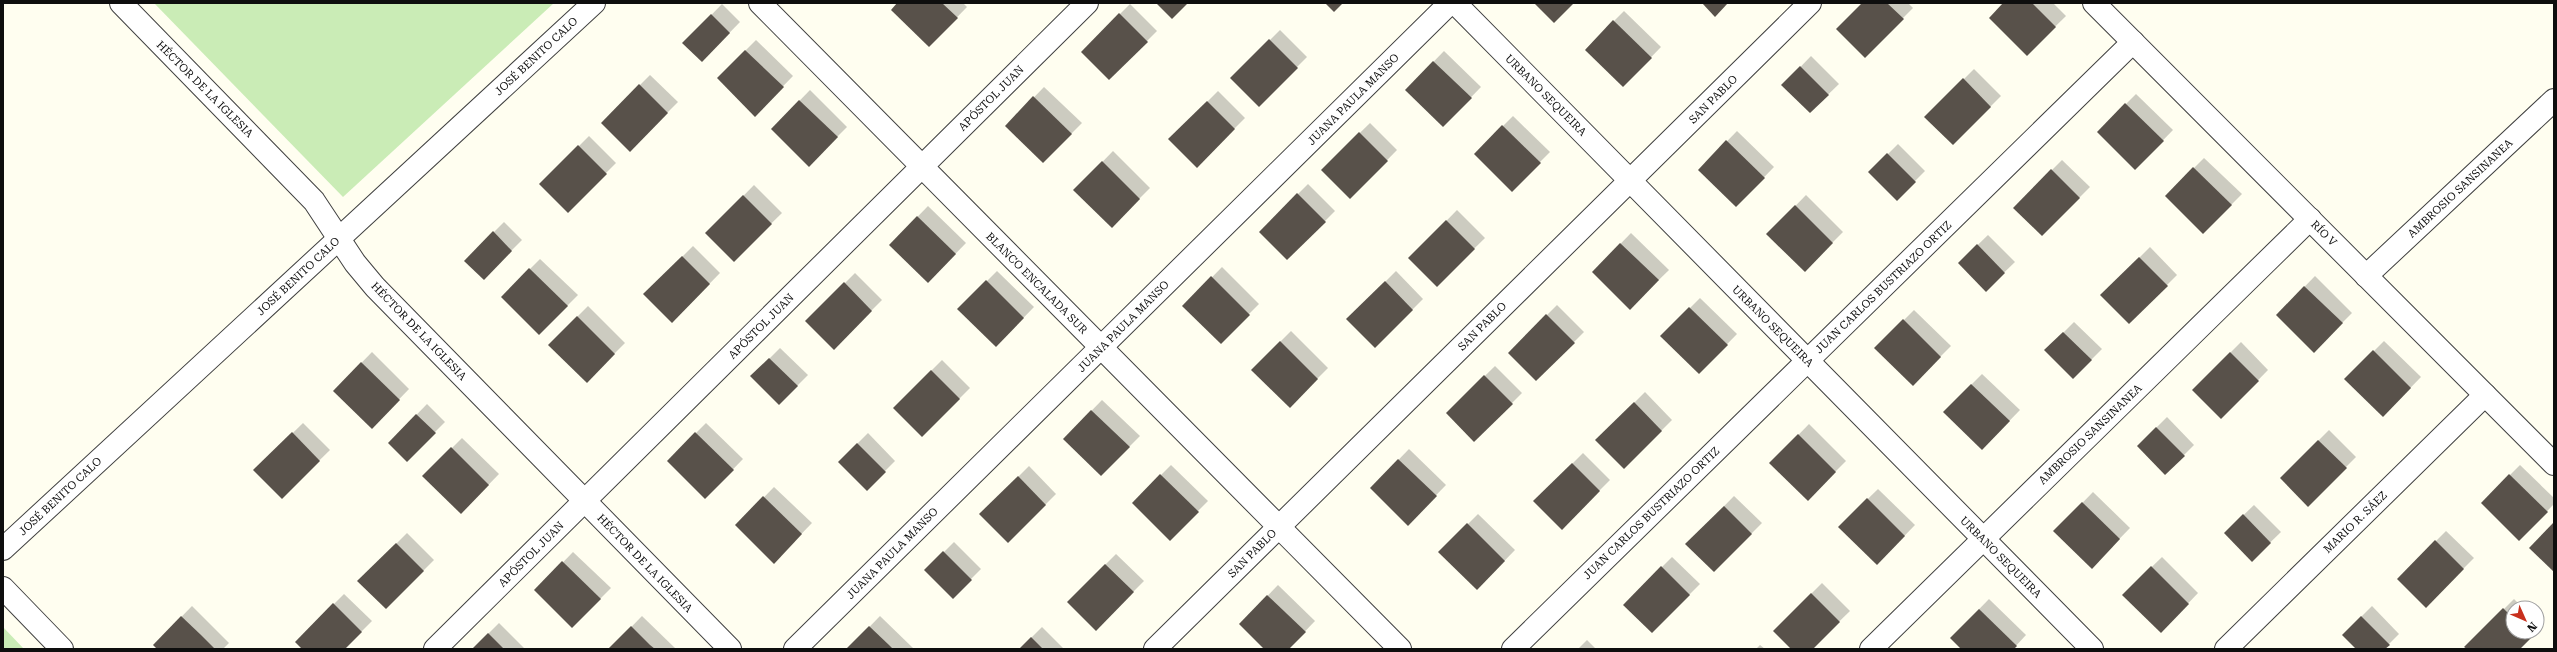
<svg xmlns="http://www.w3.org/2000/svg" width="2557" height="652" viewBox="0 0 2557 652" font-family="'Roboto Serif',serif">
  <rect width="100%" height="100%" fill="#fffef0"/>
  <g fill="#caecb6">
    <path d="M154,3H554L343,197Z"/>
    <path d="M3,627L24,649H3Z"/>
  </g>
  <g fill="#0003">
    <path d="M899,3H963L967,7L929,46Z"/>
    <path d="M1864,3H1908L1913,8L1865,56Z"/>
    <path d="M2005,3H2053L2066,16L2027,54Z"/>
    <path d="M722,4L740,22L702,61L684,43Z"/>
    <path d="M1130,4L1157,31L1109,79L1082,52Z"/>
    <path d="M1624,11L1661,47L1623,86L1586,49Z"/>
    <path d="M1280,30L1307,57L1259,105L1232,78Z"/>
    <path d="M756,40L793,76L755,115L718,78Z"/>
    <path d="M1444,51L1481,87L1443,126L1406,90Z"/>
    <path d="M1811,56L1839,84L1810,112L1783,85Z"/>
    <path d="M1974,69L2001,96L1953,144L1926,117Z"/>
    <path d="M650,75L678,102L630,150L602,123Z"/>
    <path d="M1044,87L1082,123L1043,162L1006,126Z"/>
    <path d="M810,90L847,127L809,165L772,129Z"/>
    <path d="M1218,91L1245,118L1197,166L1170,139Z"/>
    <path d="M2136,94L2173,130L2135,169L2098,132Z"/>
    <path d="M1513,116L1550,152L1512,190L1475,154Z"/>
    <path d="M1370,123L1397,150L1350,198L1322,170Z"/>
    <path d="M1737,131L1774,167L1736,206L1699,170Z"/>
    <path d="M589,136L616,163L568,211L541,184Z"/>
    <path d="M1898,144L1925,171L1897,199L1870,172Z"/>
    <path d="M1113,151L1150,188L1112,226L1075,190Z"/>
    <path d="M2204,158L2242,194L2203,233L2166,196Z"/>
    <path d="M2062,160L2090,187L2042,235L2014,208Z"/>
    <path d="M1308,184L1335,211L1287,259L1260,232Z"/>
    <path d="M754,185L782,213L734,260L707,233Z"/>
    <path d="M1806,195L1843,232L1805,270L1768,234Z"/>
    <path d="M928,206L966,243L928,282L890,245Z"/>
    <path d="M1457,210L1485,238L1437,285L1410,258Z"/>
    <path d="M504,222L522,240L484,278L465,261Z"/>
    <path d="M1631,233L1669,270L1630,308L1593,272Z"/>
    <path d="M1988,235L2015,262L1986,290L1959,263Z"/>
    <path d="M693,246L720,273L672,322L645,294Z"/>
    <path d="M2150,247L2177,275L2129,323L2102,295Z"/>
    <path d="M540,259L578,295L539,334L502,297Z"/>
    <path d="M1222,267L1259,304L1221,342L1184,306Z"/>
    <path d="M997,271L1034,307L996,346L959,309Z"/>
    <path d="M1396,271L1423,299L1375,347L1348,319Z"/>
    <path d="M855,273L882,300L834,348L807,321Z"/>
    <path d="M2315,276L2352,313L2314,351L2277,315Z"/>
    <path d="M1700,298L1737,334L1699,373L1662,336Z"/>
    <path d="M1557,305L1584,332L1536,380L1509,353Z"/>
    <path d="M588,306L625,343L587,381L549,345Z"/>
    <path d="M1914,310L1951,346L1913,384L1876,348Z"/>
    <path d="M2074,322L2102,349L2073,378L2046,350Z"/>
    <path d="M1291,331L1328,368L1290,406L1252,370Z"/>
    <path d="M2384,341L2421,377L2383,416L2346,379Z"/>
    <path d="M2241,342L2268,370L2221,418L2193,390Z"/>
    <path d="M780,348L808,375L779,404L752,376Z"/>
    <path d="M372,352L409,389L382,417L334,391Z"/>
    <path d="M942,360L970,388L922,436L894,408Z"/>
    <path d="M1495,366L1522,393L1474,441L1447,413Z"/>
    <path d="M1982,374L2020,410L1982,449L1944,412Z"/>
    <path d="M1645,392L1672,420L1624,468L1597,440Z"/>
    <path d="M1102,400L1140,436L1101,475L1064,439Z"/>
    <path d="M427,404L445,422L407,460L389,443Z"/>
    <path d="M2167,417L2194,445L2165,474L2138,446Z"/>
    <path d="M303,423L330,450L282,497L255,470Z"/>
    <path d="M706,423L743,459L705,498L668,461Z"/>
    <path d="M1809,424L1846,461L1808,499L1771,463Z"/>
    <path d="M2329,430L2356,457L2308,505L2281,478Z"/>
    <path d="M868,433L895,461L867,489L839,462Z"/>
    <path d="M462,438L499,474L461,513L424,476Z"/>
    <path d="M1409,449L1446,485L1408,524L1371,488Z"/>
    <path d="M1583,453L1610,480L1562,528L1535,501Z"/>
    <path d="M1171,465L1208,501L1170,539L1133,503Z"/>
    <path d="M2520,465L2554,498V504L2519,540L2482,503Z"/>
    <path d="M1029,466L1056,494L1008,542L981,514Z"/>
    <path d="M774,487L812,523L774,562L737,525Z"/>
    <path d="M1878,489L1915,525L1877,564L1839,527Z"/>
    <path d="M2093,492L2130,528L2092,567L2055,531Z"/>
    <path d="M1734,496L1762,523L1714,571L1687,544Z"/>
    <path d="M2254,505L2281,532L2252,560L2225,533Z"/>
    <path d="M1478,514L1515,550L1477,589L1440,552Z"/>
    <path d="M2446,531L2474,558L2426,606L2398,579Z"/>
    <path d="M407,533L434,560L386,608L359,581Z"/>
    <path d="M954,542L981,569L953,597L926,570Z"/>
    <path d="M573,552L611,588L572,627L536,590Z"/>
    <path d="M1116,554L1144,581L1096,629L1068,602Z"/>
    <path d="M1672,557L1700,584L1652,632L1624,605Z"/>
    <path d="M2162,557L2198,593L2161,632L2123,595Z"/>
    <path d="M1822,583L1850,611L1811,649H1792L1774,631Z"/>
    <path d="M1278,585L1315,621L1288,649H1265L1240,624Z"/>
    <path d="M344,594L372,621L344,649H304L296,642Z"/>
    <path d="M1989,599L2026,635L2013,649H1963L1951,638Z"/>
    <path d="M2514,599L2523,608H2513V632H2535L2518,649H2468L2466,647Z"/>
    <path d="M192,606L229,643L223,649H158L154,645Z"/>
    <path d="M2372,606L2399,634L2384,649H2358L2343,635Z"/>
    <path d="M642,616L676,649H610Z"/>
    <path d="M880,616L914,649H848Z"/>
    <path d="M2537,622L2541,626L2537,630Z"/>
    <path d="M499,623L525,649H473Z"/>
    <path d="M1042,627L1064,649H1020Z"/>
    <path d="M1587,640L1596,649H1578Z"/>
    <path d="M1760,645L1765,649H1756Z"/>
  </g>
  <g fill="#58514a">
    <path d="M897,3H942L958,18L929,47L891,10Z"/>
    <path d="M1156,3H1188L1172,19Z"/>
    <path d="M1325,3H1343L1334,12Z"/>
    <path d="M1534,3H1574L1554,23Z"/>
    <path d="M1702,3H1728L1715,17Z"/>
    <path d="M1862,3H1887L1904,19L1865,58L1836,29Z"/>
    <path d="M2003,3H2032L2056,27L2027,56L1989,18Z"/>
    <path d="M1119,13L1148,42L1109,80L1081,52Z"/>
    <path d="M711,14L730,33L702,62L682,43Z"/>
    <path d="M1613,20L1652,58L1623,87L1585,50Z"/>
    <path d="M1269,39L1298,68L1259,107L1230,78Z"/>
    <path d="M745,50L784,87L755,117L717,78Z"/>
    <path d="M1433,61L1472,98L1443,127L1405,90Z"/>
    <path d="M1800,66L1829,95L1810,113L1781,85Z"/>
    <path d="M1963,78L1991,107L1953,145L1924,117Z"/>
    <path d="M639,84L668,113L630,152L601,123Z"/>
    <path d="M1033,96L1072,134L1043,163L1005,126Z"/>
    <path d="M799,100L838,137L809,167L771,129Z"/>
    <path d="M1207,101L1235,129L1197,168L1168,139Z"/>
    <path d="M2125,103L2164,141L2135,170L2097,132Z"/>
    <path d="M1502,125L1541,163L1512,192L1474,154Z"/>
    <path d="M1359,132L1388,161L1350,199L1321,170Z"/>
    <path d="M1726,140L1765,178L1736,207L1698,170Z"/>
    <path d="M578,145L607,174L568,213L539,184Z"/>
    <path d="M1887,153L1916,182L1897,201L1868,172Z"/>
    <path d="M1102,161L1140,199L1112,228L1073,190Z"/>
    <path d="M2193,167L2232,205L2203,234L2165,196Z"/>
    <path d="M2051,169L2080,198L2042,236L2013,208Z"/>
    <path d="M1297,193L1326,222L1287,260L1259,232Z"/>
    <path d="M743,195L772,224L734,262L705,233Z"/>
    <path d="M1795,205L1833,243L1805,272L1766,234Z"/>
    <path d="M917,216L956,254L928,283L889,245Z"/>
    <path d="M1446,220L1475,249L1437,287L1408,258Z"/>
    <path d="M493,231L512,251L484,280L464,261Z"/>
    <path d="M1620,243L1659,280L1630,310L1592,272Z"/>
    <path d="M1977,244L2005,273L1986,292L1958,263Z"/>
    <path d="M682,256L710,284L672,323L643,294Z"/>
    <path d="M2139,257L2168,286L2129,324L2100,295Z"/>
    <path d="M529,268L568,306L539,335L501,297Z"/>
    <path d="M1211,276L1250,315L1221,344L1182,306Z"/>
    <path d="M986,280L1024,318L996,347L957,309Z"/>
    <path d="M1385,281L1413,310L1375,348L1346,319Z"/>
    <path d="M844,282L872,311L834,350L805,321Z"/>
    <path d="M2304,286L2343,323L2314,353L2276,315Z"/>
    <path d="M1689,307L1728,345L1699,374L1660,336Z"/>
    <path d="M1546,314L1575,343L1536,381L1508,353Z"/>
    <path d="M577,316L615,354L587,383L548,345Z"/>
    <path d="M1903,319L1941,357L1913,386L1874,348Z"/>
    <path d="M2063,332L2092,360L2073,379L2044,350Z"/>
    <path d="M1280,341L1318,379L1290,408L1251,370Z"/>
    <path d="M2373,350L2411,388L2383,417L2344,379Z"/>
    <path d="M2230,352L2259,381L2221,419L2192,390Z"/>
    <path d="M769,358L798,386L779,405L750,376Z"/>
    <path d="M361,362L400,400L372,429L333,391Z"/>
    <path d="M931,370L960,399L922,437L893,408Z"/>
    <path d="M1484,375L1513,404L1474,442L1446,413Z"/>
    <path d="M1971,384L2010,421L1982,450L1943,412Z"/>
    <path d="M1634,402L1662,431L1624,469L1595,440Z"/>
    <path d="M1091,410L1130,447L1101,476L1063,439Z"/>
    <path d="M416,414L436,433L407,462L388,443Z"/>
    <path d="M2156,427L2185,456L2165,475L2137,446Z"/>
    <path d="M292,432L320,461L282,499L253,470Z"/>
    <path d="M695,432L734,470L705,499L667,461Z"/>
    <path d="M1798,434L1836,472L1808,501L1769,463Z"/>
    <path d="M2318,440L2347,468L2308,507L2280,478Z"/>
    <path d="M857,443L886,472L867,491L838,462Z"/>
    <path d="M451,447L489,485L461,514L422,476Z"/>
    <path d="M1398,459L1437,496L1408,526L1370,488Z"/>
    <path d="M1572,463L1600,491L1562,530L1533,501Z"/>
    <path d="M1160,474L1199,512L1170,541L1132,503Z"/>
    <path d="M2509,474L2548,512L2519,541L2481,503Z"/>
    <path d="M1018,476L1046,505L1008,543L979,514Z"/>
    <path d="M763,496L802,534L774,564L735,525Z"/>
    <path d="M1867,498L1905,536L1877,565L1838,527Z"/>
    <path d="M2082,502L2120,539L2092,569L2053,531Z"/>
    <path d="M1724,506L1752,534L1714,572L1685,544Z"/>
    <path d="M2243,514L2271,543L2252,562L2224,533Z"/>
    <path d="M2554,522V572L2529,548Z"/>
    <path d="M1467,523L1505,561L1477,590L1438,552Z"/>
    <path d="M2435,540L2464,569L2426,608L2397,579Z"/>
    <path d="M396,543L424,571L386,609L357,581Z"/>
    <path d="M943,551L972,580L953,599L924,570Z"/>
    <path d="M562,561L601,599L572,628L534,590Z"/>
    <path d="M1105,564L1134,592L1096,631L1067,602Z"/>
    <path d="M1661,566L1690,595L1652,633L1623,605Z"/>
    <path d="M2151,566L2189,604L2161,633L2122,595Z"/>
    <path d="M1811,593L1840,622L1813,649H1791L1773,631Z"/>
    <path d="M1267,595L1306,632L1289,649H1264L1239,624Z"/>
    <path d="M333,603L362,632L345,649H302L295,642Z"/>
    <path d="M2503,608L2513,618V632H2527L2532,637L2520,649H2467L2464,647Z"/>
    <path d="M1979,609L2017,646L2014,649H1961L1950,638Z"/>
    <path d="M181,616L201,635L215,649H157L153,645Z"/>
    <path d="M2361,616L2390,645L2385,649H2356L2342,635Z"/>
    <path d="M631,626L650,645L655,649H608Z"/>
    <path d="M869,626L889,645L893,649H846Z"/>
    <path d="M488,633L504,649H472Z"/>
    <path d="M1031,637L1043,649H1019Z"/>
  </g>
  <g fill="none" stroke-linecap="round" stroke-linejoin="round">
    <g stroke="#414141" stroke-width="24">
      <g id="minor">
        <path d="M121,3L314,201L355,263L375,287L730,649"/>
        <path d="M760,3L1400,649"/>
        <path d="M1455,3L2092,649"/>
        <path d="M2366,276L2554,100"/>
        <path d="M435,649L1087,3"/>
        <path d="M795,649L1450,3"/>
        <path d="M1155,649L1810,3"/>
        <path d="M1513,649L2133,42"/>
        <path d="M1871,649L2310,219"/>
        <path d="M2226,649L2485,395"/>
      </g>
    </g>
    <g stroke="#414141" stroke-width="24">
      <g id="tertiary">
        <path d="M2094,3L2554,464"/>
        <path d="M3,549L594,3"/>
        <path d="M3,588L62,649"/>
      </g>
    </g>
    <use href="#minor" stroke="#fff" stroke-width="22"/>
    <use href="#tertiary" stroke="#fff" stroke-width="22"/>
  </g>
  <g text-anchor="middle" stroke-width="4" stroke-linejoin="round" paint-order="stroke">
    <g font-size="11" fill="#0e0e0e" stroke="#fff">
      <text transform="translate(536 56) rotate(-43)" y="4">JOSÉ BENITO CALO</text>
      <text transform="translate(205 89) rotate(45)" y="4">HÉCTOR DE LA IGLESIA</text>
      <text transform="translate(1546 95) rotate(45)" y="4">URBANO SEQUEIRA</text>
      <text transform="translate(991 98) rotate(-45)" y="4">APÓSTOL JUAN</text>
      <text transform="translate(1353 99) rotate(-45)" y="4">JUANA PAULA MANSO</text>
      <text transform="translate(1713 99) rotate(-45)" y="4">SAN PABLO</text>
      <text transform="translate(2460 188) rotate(-43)" y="4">AMBROSIO SANSINANEA</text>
      <text transform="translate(2324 233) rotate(45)" y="4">RÍO V</text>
      <text transform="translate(298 276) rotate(-43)" y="4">JOSÉ BENITO CALO</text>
      <text transform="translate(1037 283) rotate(45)" y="4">BLANCO ENCALADA SUR</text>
      <text transform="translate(1883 287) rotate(-44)" y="4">JUAN CARLOS BUSTRIAZO ORTIZ</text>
      <text transform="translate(761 326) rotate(-45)" y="4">APÓSTOL JUAN</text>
      <text transform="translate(1123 326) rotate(-45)" y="4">JUANA PAULA MANSO</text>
      <text transform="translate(1482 326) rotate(-45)" y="4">SAN PABLO</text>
      <text transform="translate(1773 326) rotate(45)" y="4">URBANO SEQUEIRA</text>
      <text transform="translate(419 331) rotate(46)" y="4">HÉCTOR DE LA IGLESIA</text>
      <text transform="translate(2090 434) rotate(-44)" y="4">AMBROSIO SANSINANEA</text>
      <text transform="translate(60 496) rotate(-43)" y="4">JOSÉ BENITO CALO</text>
      <text transform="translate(1651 513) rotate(-44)" y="4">JUAN CARLOS BUSTRIAZO ORTIZ</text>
      <text transform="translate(2355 522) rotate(-44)" y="4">MARIO R. SÁEZ</text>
      <text transform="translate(892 553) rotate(-45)" y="4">JUANA PAULA MANSO</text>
      <text transform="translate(1252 553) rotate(-45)" y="4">SAN PABLO</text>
      <text transform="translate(531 554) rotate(-45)" y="4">APÓSTOL JUAN</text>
      <text transform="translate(2001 557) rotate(45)" y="4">URBANO SEQUEIRA</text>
      <text transform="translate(645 563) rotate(46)" y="4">HÉCTOR DE LA IGLESIA</text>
    </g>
  </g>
  <rect width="2557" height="652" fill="none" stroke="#0e0e0e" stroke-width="8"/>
  <g transform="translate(2525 620) rotate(135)"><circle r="19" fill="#ffffff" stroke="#9f9f9f"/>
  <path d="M0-3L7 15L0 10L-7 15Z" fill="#c8301d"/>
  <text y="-6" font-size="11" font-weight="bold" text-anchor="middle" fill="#0e0e0e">N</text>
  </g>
</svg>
